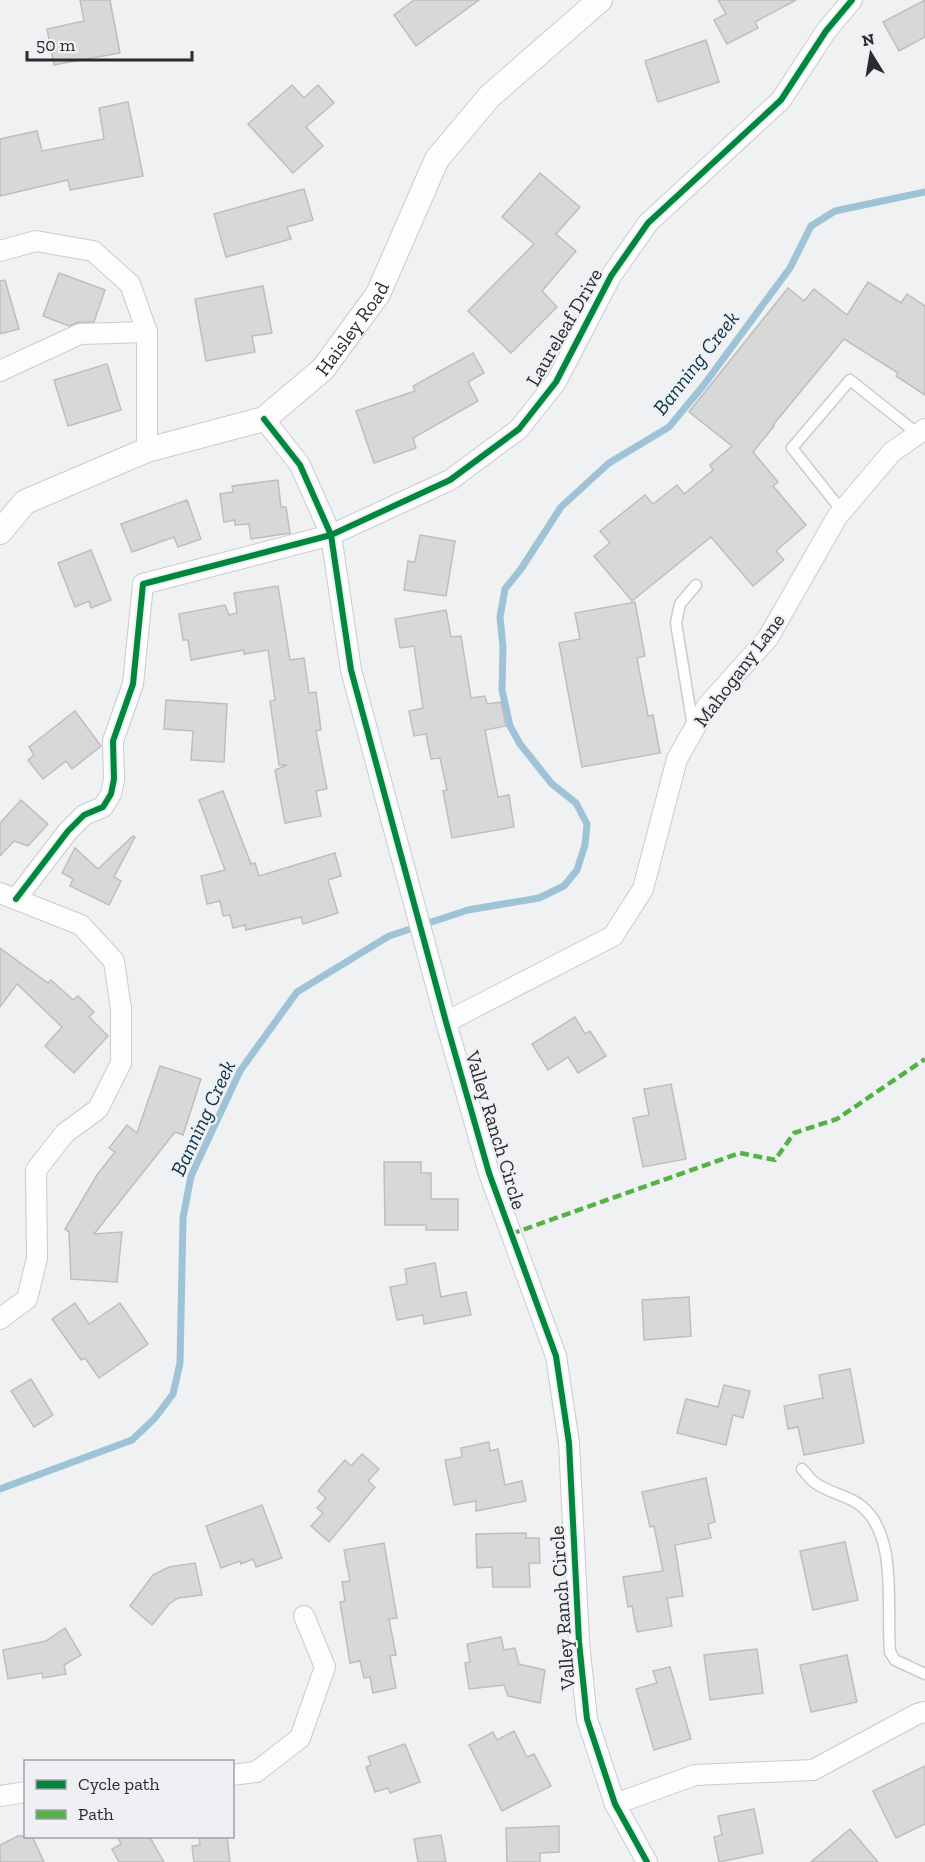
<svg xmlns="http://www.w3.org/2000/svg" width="925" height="1862" viewBox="0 0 925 1862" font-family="'Zilla Slab',serif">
  <rect width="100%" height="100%" fill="#eff1f3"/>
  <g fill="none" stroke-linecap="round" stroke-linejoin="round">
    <path stroke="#9fc3d6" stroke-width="7" d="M0,1489L132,1440L155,1418L173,1394L180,1363L183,1218L191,1176L240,1071L297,992L389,936L468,910L539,898L564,886L577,870L585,845L587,824L576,803L552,784L520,744L510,726L502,690L503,647L500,617L505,589L521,569L561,507L609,463L669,427L703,386L790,268L811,226L835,211L925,192"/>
  </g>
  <g fill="#d7d8d8" stroke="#bebebe" stroke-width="1.5">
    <path d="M80,0H110L120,53L54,65L47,29L84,21Z"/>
    <path d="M414,0H479L416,46L394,15Z"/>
    <path d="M718,0H796L755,22L758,28L727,44L714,20L726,14Z"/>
    <path d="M925,0V37L899,51L883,22Z"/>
    <path d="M706,40L719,82L658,102L645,61Z"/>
    <path d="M292,85L304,98L318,85L334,103L306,127L323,146L293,173L248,124Z"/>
    <path d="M128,102L143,176L70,190L68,180L0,196V139L37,131L42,151L104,139L99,108Z"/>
    <path d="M540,173L580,207L556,234L576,251L542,291L557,307L511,353L468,311L534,244L502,217Z"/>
    <path d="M304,189L313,220L287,227L291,239L226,257L214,214Z"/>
    <path d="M59,273L105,290L94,322H79L69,326L43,316Z"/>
    <path d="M5,280L19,329L0,334V281Z"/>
    <path d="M868,282L901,303L907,294L925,306V395L896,376L898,373L844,339L773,425L774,426L753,452L778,482L773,486L806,525L776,551L784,560L753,586L711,537L632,601L594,556L610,543L600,531L645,495L653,504L677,485L684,494L713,470L710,465L732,446L689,412L788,288L804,301L814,289L847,315Z"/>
    <path d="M263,286L272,333L252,336L255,352L206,361L195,299Z"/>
    <path d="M473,353L484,373L468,382L478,401L413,438L416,448L374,463L356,411L415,391L413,386Z"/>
    <path d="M107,364L121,410L68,426L54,380Z"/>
    <path d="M278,480L281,507H286L290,533L251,539L249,524L235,525V520L224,522L220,494L233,492L232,486Z"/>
    <path d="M187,500L201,539L178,547L174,537L132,552L121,524Z"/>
    <path d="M420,535L455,541L446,596L404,590L408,561L415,562Z"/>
    <path d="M91,550L111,600L91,608L89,601L75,607L58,563Z"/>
    <path d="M278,586L290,660L304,658L309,693L316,692L321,730L316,731L327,789L316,791L321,816L285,823L275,770L287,765H279L270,701L275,700L268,650L244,654V650L191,660L188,640H183L179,614L225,605L229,615L237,613L234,593Z"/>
    <path d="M635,602L645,656L637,658L648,716L653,715L660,753L582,767L559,643L580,639L575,613Z"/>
    <path d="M446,610L451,637L461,636L471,698L485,696L487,704L501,702L506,726L485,730L498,797L509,795L514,827L452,838L443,791L447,790L440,758L431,759L426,734L414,736L409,711L423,708L414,646L400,648L395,619Z"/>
    <path d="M166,700L227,704L224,762L191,760L193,731L164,729Z"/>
    <path d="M75,711L101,746L72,769L66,761L43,779L28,760L34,755L29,747Z"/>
    <path d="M223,791L251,864L255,863L259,876L335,853L341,876L328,880L338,913L303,924L301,917L246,930L245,925L233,928L230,915L223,916L220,901L207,904L201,876L225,870L199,800Z"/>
    <path d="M21,800L48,824L28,846L14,841L0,856V823Z"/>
    <path d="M133,836L135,837L114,877L121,881L109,905L70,886L73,879L62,873L75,848L98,869Z"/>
    <path d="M0,948L48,983L51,980L73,1000L78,996L94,1012L89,1017L108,1036L74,1073L45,1046L62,1027L17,984L0,1007Z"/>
    <path d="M575,1017L585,1034L590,1031L606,1056L578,1073L568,1057L548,1070L532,1044Z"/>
    <path d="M160,1066L201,1079L183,1135L175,1132L94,1234L122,1232L117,1282L71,1279L69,1232L65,1229L97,1175L115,1152L109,1148L127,1125L137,1133Z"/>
    <path d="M671,1084L686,1159L643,1167L633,1118L649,1115L644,1089Z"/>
    <path d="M384,1162H421V1173H431V1199H458V1230H426V1225H385Z"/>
    <path d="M435,1263L441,1297L466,1292L471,1315L424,1324L423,1315L397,1320L390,1287L407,1284L405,1269Z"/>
    <path d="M689,1297L691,1336L644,1340L642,1300Z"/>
    <path d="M75,1303L89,1324L120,1303L148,1344L99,1378L85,1358L81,1360L52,1319Z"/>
    <path d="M850,1369L864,1443L804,1455L798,1427L788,1429L784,1406L823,1398L819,1375Z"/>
    <path d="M31,1379L53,1415L34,1427L11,1391Z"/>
    <path d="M724,1385L750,1391L743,1418L733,1415L726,1445L677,1433L686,1399L718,1407Z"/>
    <path d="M489,1442L490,1451L498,1449L505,1485L522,1481L526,1501L476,1511V1501L454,1505L445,1460L462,1457L461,1448Z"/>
    <path d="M362,1454L379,1469L368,1481L375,1487L329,1542L311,1526L323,1513L317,1508L326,1498L318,1491L345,1460L351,1466Z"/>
    <path d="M706,1478L715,1522L708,1524L711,1538L675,1545L683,1596L667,1598L672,1626L637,1632L632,1606L628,1607L623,1577L663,1571L654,1526L650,1527L642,1492Z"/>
    <path d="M262,1505L282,1558L256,1567L253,1559L241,1564L240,1561L221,1568L206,1526Z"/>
    <path d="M526,1533V1538H539L540,1563H529L530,1587H493L492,1567L477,1568L476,1534Z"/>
    <path d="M845,1542L858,1600L813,1610L800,1551Z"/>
    <path d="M384,1543L397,1618L389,1619L396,1655L390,1656L396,1688L373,1693L370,1677L364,1678L360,1661L350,1663L340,1602L345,1601L342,1582L350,1581L344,1550Z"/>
    <path d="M195,1563L202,1595L178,1598L169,1604L152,1625L130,1606L153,1575L169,1567Z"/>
    <path d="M65,1628L81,1655L64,1665L66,1674L43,1678L42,1673L8,1679L3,1650L46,1641Z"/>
    <path d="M501,1637L504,1650L515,1648L519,1664L545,1670L540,1703L508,1696L504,1685L469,1689L465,1663L470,1662L467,1644Z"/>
    <path d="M757,1649L763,1693L710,1700L704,1655Z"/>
    <path d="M847,1655L857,1702L811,1712L800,1665Z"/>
    <path d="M670,1667L691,1739L654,1750L636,1689L657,1683L653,1671Z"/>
    <path d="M514,1731L527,1757L534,1754L551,1786L502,1811L469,1745L493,1732L497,1740Z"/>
    <path d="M405,1744L420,1782L390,1793L388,1788L375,1792L366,1767L371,1765L368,1757Z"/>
    <path d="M925,1766V1824L896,1838L873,1791Z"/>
    <path d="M754,1809L763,1853L719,1862L714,1837L722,1835L718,1816Z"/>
    <path d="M559,1826V1852L540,1853V1862H507L506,1828Z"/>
    <path d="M850,1829L878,1862H811Z"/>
    <path d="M441,1835L446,1862H418L414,1839Z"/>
    <path d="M18,1836H32L44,1862H0V1845Z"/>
    <path d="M117,1836H149L164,1862H119L112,1849L121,1844Z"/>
    <path d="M199,1836H227L230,1862H194L192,1846L200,1845Z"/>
  </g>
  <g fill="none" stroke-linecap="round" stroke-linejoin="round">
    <g stroke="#cacbcd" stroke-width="13">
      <g id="service">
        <path d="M842,511L792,448L850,380L918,434"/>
        <path d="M693,727L676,623L680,604L696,585"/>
        <path d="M802,1469C806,1473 810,1479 814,1482C828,1493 847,1495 860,1505C899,1534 886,1609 890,1652L895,1660L925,1674"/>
      </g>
    </g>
    <g stroke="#cacbcd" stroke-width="22">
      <g id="minor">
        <path d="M0,251L36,241L93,251L130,284L147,332V450"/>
        <path d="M0,371L80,334L147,332"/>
        <path d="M264,419L300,465L331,535L351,670L446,1022L489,1173L556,1356L569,1443L579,1642L587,1719L615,1804L647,1862"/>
        <path d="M0,893L81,925L114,961L121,1009V1063L98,1109L65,1133L36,1170L37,1258L27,1299L0,1319"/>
        <path d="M16,899L68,831L84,815L103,807L111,794L114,779L113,741L133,684L143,584L331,535L450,480L519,429L556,382L611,276L648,223L781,100L826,31L852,0"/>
        <path d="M446,1022L613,936L643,889L677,759L707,706L768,638L837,517L892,452L925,429"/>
        <path d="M232,1775L256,1772L300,1738L325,1667L304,1616"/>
        <path d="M0,1796L26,1792"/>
        <path d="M615,1804L695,1775L813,1770L917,1714L925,1712"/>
      </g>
    </g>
    <g stroke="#cacbcd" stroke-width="26">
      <g id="tertiary">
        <path id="s1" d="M0,532L25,502L147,450L264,419L323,369L378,294L437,159L490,96L600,0"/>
      </g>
    </g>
    <use href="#service" stroke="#fdfdfd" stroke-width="10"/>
    <use href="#minor" stroke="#fdfdfd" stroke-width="20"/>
    <use href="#tertiary" stroke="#fdfdfd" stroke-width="24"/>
    <path stroke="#56b246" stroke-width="4.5" stroke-dasharray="9 4.5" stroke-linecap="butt" d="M511,1234L740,1153L775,1160L794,1133L837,1119L925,1059"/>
    <g stroke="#eef0f4" stroke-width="10">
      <g id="cycleway">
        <path d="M264,419L300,465L331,535L351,670L446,1022L489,1173L556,1356L569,1443L579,1642L587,1719L615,1804L647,1862"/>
        <path d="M16,899L68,831L84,815L103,807L111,794L114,779L113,741L133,684L143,584L331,535L450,480L519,429L556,382L611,276L648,223L781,100L826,31L852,0"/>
      </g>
    </g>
    <use href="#cycleway" stroke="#00873e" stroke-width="6"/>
  </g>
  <g text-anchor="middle" stroke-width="4.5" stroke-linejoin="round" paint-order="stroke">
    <g font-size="20" fill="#2a2b2c" stroke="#eef0f4">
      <text dy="7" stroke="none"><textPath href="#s1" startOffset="420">Haisley Road</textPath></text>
      <text transform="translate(564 327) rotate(-60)" y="7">Laureleaf Drive</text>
      <text transform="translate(739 670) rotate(-53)" y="7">Mahogany Lane</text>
      <text transform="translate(496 1130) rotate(73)" y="7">Valley Ranch Circle</text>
      <text transform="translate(562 1608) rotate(-94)" y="7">Valley Ranch Circle</text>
    </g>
    <g font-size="21" font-style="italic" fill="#083448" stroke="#eef0f4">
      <text transform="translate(696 363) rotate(-52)" y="7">Banning Creek</text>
      <text transform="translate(203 1118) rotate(-65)" y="7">Banning Creek</text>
    </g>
  </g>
  <rect x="24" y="1760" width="210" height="78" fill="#eef0f4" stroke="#a0a1a4" stroke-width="1.5"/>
  <rect x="36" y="1780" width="30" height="9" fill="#00873e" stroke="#a0a1a4" stroke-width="1.5"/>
  <text x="78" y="1790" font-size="18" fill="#2a2b2c">Cycle path</text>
  <rect x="36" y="1810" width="30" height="9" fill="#56b246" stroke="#a0a1a4" stroke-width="1.5"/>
  <text x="78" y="1820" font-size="18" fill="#2a2b2c">Path</text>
  <g transform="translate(871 54) rotate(349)" stroke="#eef0f4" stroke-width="4.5" paint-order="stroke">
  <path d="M0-4.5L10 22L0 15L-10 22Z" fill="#2a2b2c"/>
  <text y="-9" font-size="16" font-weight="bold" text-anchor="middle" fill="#2a2b2c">N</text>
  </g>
  <path d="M27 51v9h165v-9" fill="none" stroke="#2a2b2c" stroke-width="3"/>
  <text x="36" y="51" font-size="18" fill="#2a2b2c" stroke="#eef0f4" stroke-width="4.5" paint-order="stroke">50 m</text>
</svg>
